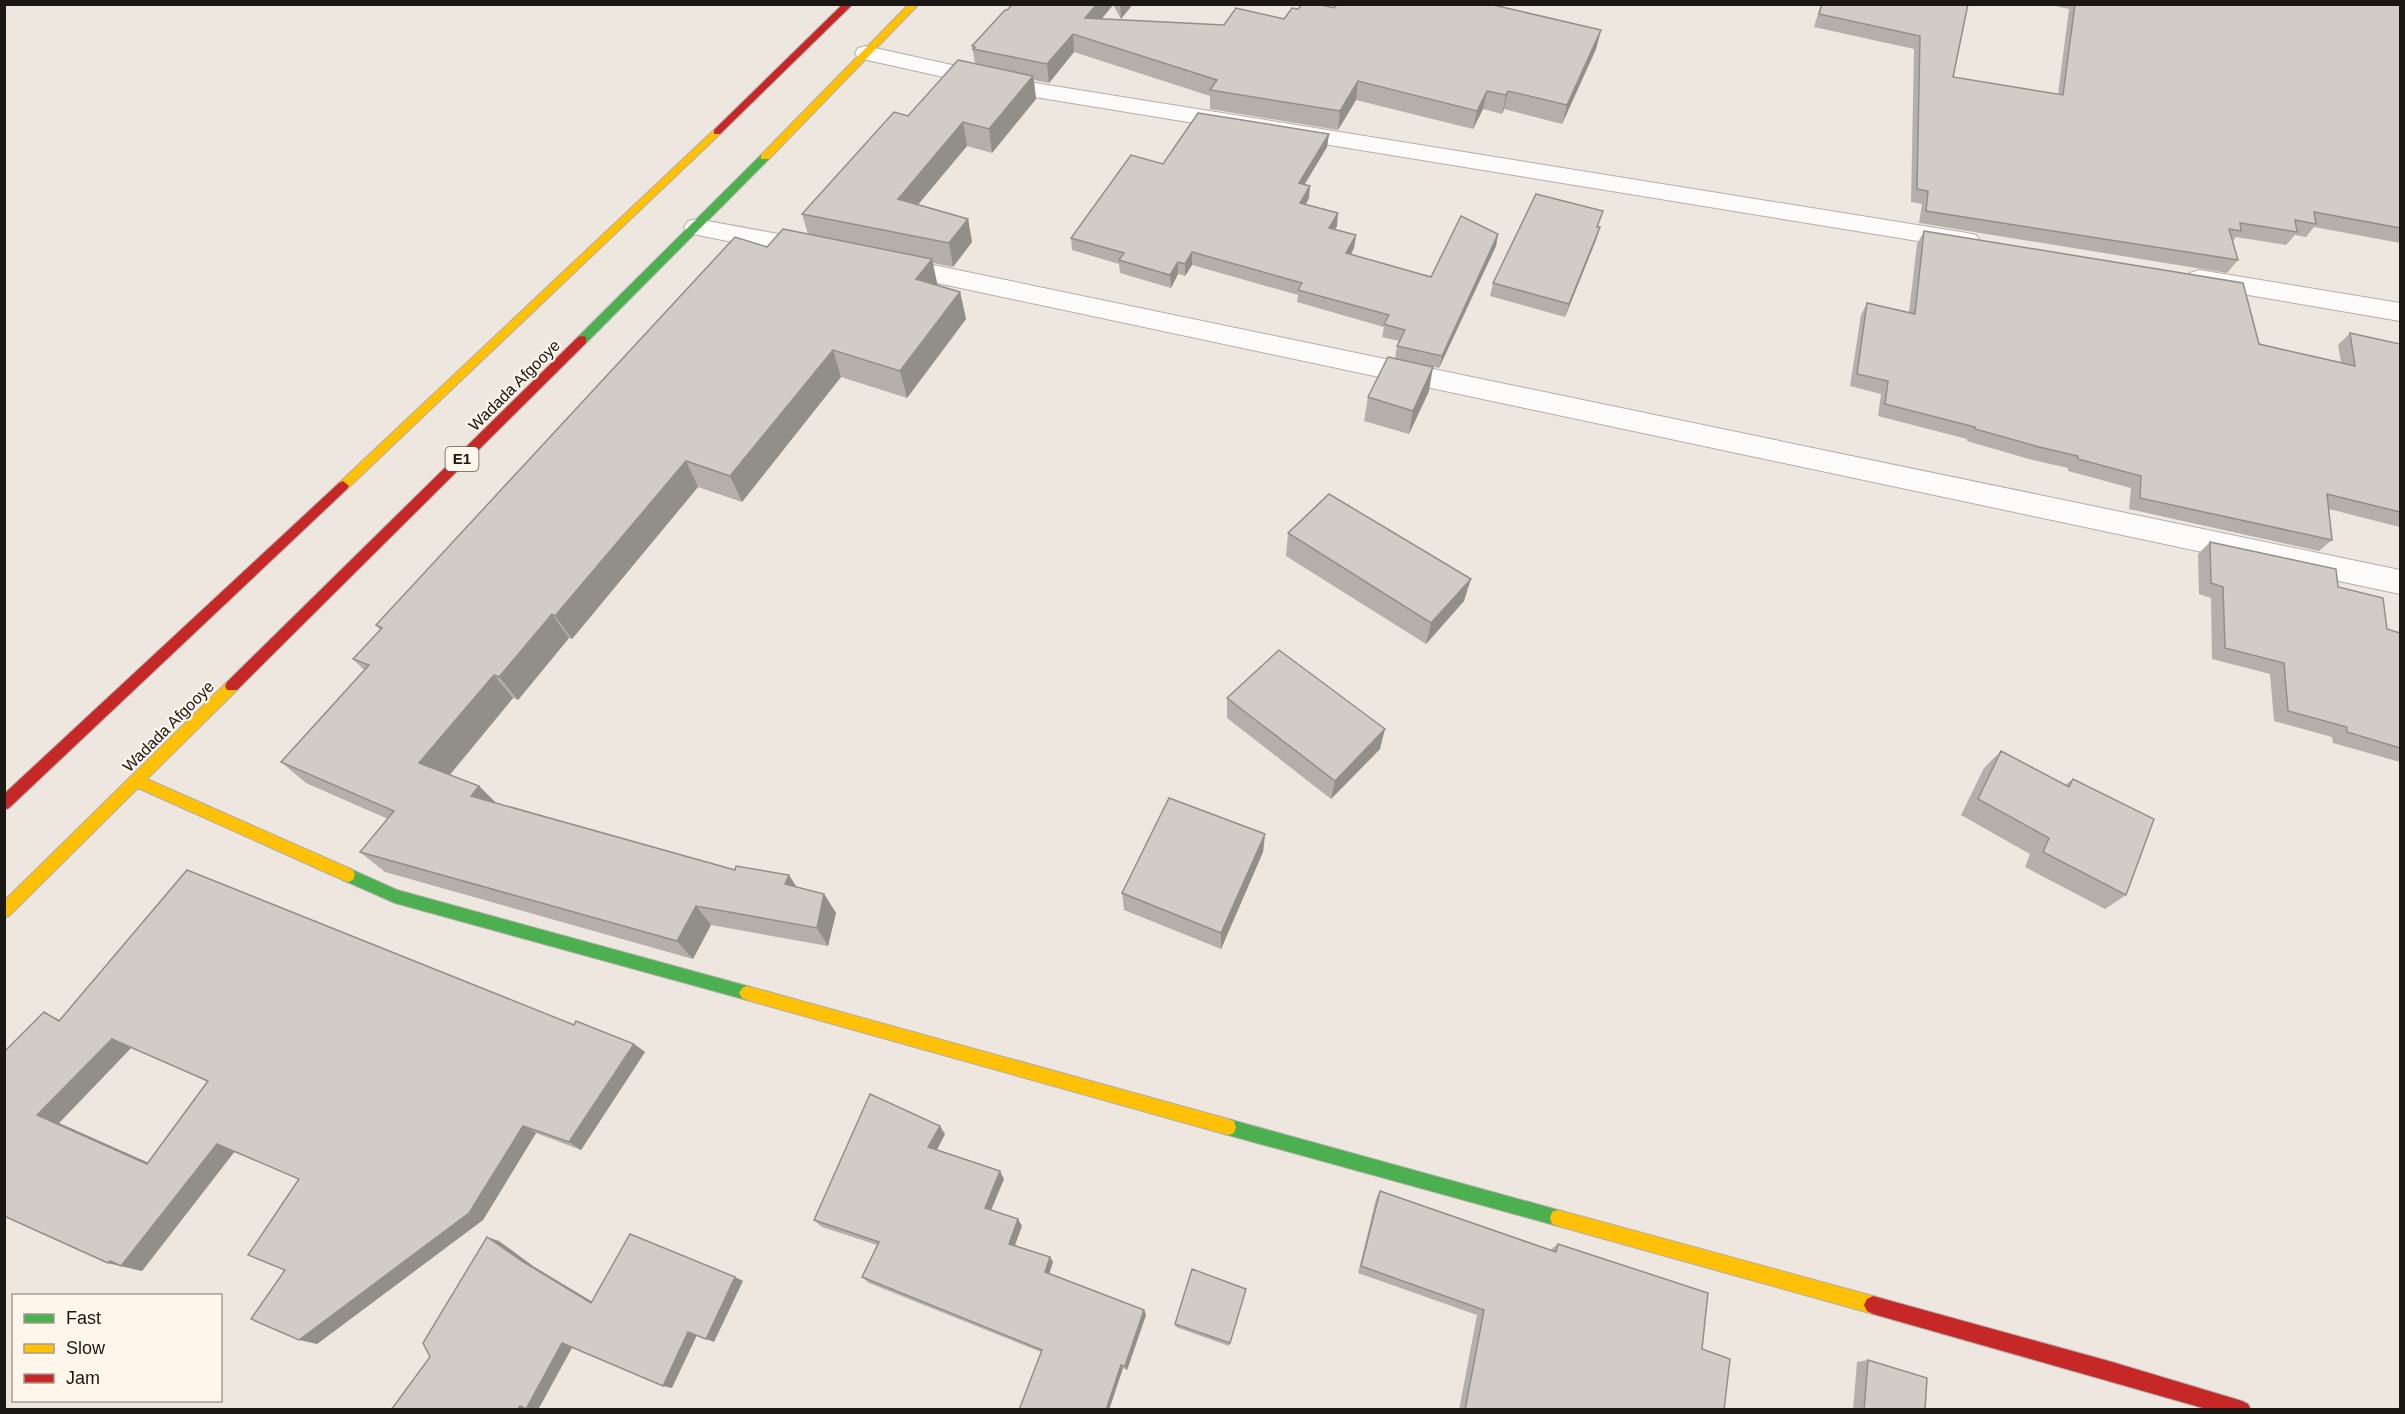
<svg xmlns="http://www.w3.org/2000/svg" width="2405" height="1414" viewBox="0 0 2405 1414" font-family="Helvetica,sans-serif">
  <rect width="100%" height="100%" fill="#ede7e0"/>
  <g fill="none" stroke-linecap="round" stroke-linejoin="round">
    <g stroke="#b3aea9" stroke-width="2">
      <g id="street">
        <path d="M866,46L1029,82L1967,233L1976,235L1980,241L1976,247L1967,249L1029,96L858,58L855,53L858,48Z"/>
        <path d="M697,219L816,241L825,244L829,250L825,256L816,259L688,233L684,227L688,221Z"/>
        <path d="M890,256L2400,570V594L881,271L877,265L881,259Z"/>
        <path d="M2199,270L2400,303V321L2190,285L2186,279L2190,273Z"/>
      </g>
    </g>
    <g stroke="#b3aea9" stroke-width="2">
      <g id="fast">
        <path d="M765,154L769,155V159L586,343H578V337L761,155Z"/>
        <path d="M348,868L397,890L747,986L752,988L755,993L752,998L747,1000L395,903L343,880L341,875L343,870Z"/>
        <path d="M1228,1119L1558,1210L1564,1212L1566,1218L1564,1224L1558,1226L1228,1135L1222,1133L1220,1127L1222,1121Z"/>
      </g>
    </g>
    <g stroke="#b3aea9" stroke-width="2">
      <g id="slow">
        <path d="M909,4H919L769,159H761V155Z"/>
        <path d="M717,129L722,132L720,134L347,489H339L337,486L339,483L714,130Z"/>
        <path d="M232,680L237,682L239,686L237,690L147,779L353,870L355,875L353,880L348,882L343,880L138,788L9,916L4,918V901L227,682Z"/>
        <path d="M747,986L1228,1119L1234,1121L1236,1127L1234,1133L1228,1135L747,1000L742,998L739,993L742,988Z"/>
        <path d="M1558,1210L1873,1296L1879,1299L1882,1305L1879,1311L1873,1314L1558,1226L1552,1224L1550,1218L1552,1212Z"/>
      </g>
    </g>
    <g stroke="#b3aea9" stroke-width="2">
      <g id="jam">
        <path d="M843,4H853L720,134H714V130Z"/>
        <path d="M582,336L586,337V343L237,690H227L225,686L227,682L578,337Z"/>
        <path d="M343,481L349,486L347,489L9,808L4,810V794L339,483Z"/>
        <path d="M1873,1296L2112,1362L2242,1401L2248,1404L2251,1410H2210L1873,1314L1867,1311L1864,1305L1867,1299Z"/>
      </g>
    </g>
    <use href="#street" fill="#fcfbfa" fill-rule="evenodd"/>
    <use href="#fast" fill="#4caf50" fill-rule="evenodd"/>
    <use href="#slow" fill="#ffc107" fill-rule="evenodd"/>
    <use href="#jam" fill="#c62828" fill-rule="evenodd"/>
  </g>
  <g fill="#b4afaa" fill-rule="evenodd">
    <path d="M1013,4H1133L1121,19L1113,5L1101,19L1224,25L1284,19L1298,9L1334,8L1601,30L1596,49L1562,124L1504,109L1502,114L1483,109L1473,129L1356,100L1338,130L1210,109V96L1074,52L1049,83L1034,80L1036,99L992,153L967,146L918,205L968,219L972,242L953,267L933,263L937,285L960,292L966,319L907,398L841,377L742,502L698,487L572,639L569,638L518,700L513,698L450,775L479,786L497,804L735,870L789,875L796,887L824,894L836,913L828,946L711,925L693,959L385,872L360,852L388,819L306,783L281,762L364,670L353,659L380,630L376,625L767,247L808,234L802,214L908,116L975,63L972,46Z"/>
    <path d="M1821,4H1968L1953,77L2058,94L2069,9L2046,4H2400V243L2314,227L2306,237L2295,235L2286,245L2236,237L2233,241L2238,260L2227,273L1919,223L1922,204L1911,202L1914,49L1814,27Z"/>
    <path d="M1329,134L1327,147L1305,184L1309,198L1306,204L1337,226L1335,229L1356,235L1354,248L1351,255L1431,277L1498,234L1496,246L1439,368L1395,359L1397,346L1399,341L1382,337L1384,327L1297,302L1298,295L1192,265L1185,276L1178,274L1171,288L1120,273L1119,264L1072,250L1071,238L1163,164Z"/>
    <path d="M1598,227H1600L1596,240L1565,317L1490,296L1493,283Z"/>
    <path d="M1924,231L2259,344L2341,362L2338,345L2350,333L2400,344V527L2329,509L2332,540L2319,551L2129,509L2131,488L2068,471V468L2029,459L1967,441V439L1878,416L1881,394L1850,386L1861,315L1867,303L1909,312L1917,244Z"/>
    <path d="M1429,391L1409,434L1364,421L1368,397Z"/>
    <path d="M1288,533L1464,601L1426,644L1286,556Z"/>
    <path d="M2210,542L2338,587L2387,629L2400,633V762L2333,743L2332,737L2274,721L2270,674L2212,659L2211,598L2199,594L2198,554Z"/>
    <path d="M1227,698L1380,749L1331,799L1227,718Z"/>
    <path d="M2001,751L2065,785L2073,779L2126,895L2105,909L2025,867L2030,854L1961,815L1984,768Z"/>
    <path d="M1265,834L1263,852L1221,949L1124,910L1122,893Z"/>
    <path d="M44,1012L60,1020L574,1025L634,1044L645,1052L581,1150L536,1133L483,1220L317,1344L285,1270L299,1179L235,1151L142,1271L108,1263L4,1216ZM132,1047L208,1082L148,1163L59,1123Z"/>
    <path d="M945,1134L937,1150L1004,1179L991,1210L1022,1226L1015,1245L1050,1257L1053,1262L1049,1274L1144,1310L1146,1315L1127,1370L1123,1368L1109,1410H1019L1041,1352L869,1283L862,1277L877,1245L822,1227L814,1220Z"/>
    <path d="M1380,1191L1550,1250L1558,1244L1702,1349L1724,1410H1459L1477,1315L1358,1273L1376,1199Z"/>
    <path d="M1246,1289L1229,1346L1176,1327L1175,1324Z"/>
    <path d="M1868,1360L1925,1410H1853L1857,1362Z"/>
  </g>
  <g fill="#928f8b">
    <path d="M1097,4L1113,5L1087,37L1085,18Z"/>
    <path d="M1120,4H1133L1121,19Z"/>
    <path d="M1601,30L1596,49L1562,124L1567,105Z"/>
    <path d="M1073,34L1074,52L1049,83L1047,64Z"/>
    <path d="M1033,76L1036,99L992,153L989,129Z"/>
    <path d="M1358,81L1356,100L1338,130L1340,111Z"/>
    <path d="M1487,91L1483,109L1473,129L1477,111Z"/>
    <path d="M1508,91L1504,109L1502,114L1506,95Z"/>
    <path d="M963,122L967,146L903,222L898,199Z"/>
    <path d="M1329,134L1327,147L1298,195L1299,183Z"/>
    <path d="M1310,186L1309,198L1299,215L1300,203Z"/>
    <path d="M1338,213L1337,226L1328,241L1329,228Z"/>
    <path d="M968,219L972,242L953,267L949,243Z"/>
    <path d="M1600,227L1596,240L1565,317L1569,304Z"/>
    <path d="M1498,234L1496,246L1439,368L1442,356Z"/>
    <path d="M1356,235L1354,248L1344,266L1346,253Z"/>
    <path d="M1192,252V265L1185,276V264Z"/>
    <path d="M932,259L938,287L916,279Z"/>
    <path d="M1178,262V274L1171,288L1170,275Z"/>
    <path d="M960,292L966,319L907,398L900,371Z"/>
    <path d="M833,350L841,377L742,502L730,476Z"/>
    <path d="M1433,367L1429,391L1409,434L1413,411Z"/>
    <path d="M686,461L698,487L572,639L555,616Z"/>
    <path d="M1471,579L1464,601L1426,644L1431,623Z"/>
    <path d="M552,614L569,638L518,700L499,677Z"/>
    <path d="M494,675L513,698L441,785L419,763Z"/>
    <path d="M1385,729L1380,749L1331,799L1335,781Z"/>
    <path d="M479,786L500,807L471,796Z"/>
    <path d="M1265,834L1263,852L1221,949V933Z"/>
    <path d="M789,875L801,894L785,884Z"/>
    <path d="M824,894L836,913L828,946L817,928Z"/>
    <path d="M696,906L711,925L693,959L677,941Z"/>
    <path d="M112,1039L132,1047L59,1123L167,1171L147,1164L37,1115Z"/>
    <path d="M634,1044L645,1052L581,1150L569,1142Z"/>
    <path d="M523,1126L536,1133L483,1220L317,1344L299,1340Z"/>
    <path d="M940,1126L945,1134L934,1155L928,1147Z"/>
    <path d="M217,1144L235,1151L142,1271L108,1263Z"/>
    <path d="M1000,1171L1004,1179L989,1215L985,1208Z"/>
    <path d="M1018,1219L1022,1226L1013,1250L1009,1244Z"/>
    <path d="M487,1237L499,1241L533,1266L601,1307L591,1303L522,1261Z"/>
    <path d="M1050,1257L1053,1262L1048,1277L1045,1272Z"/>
    <path d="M735,1277L743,1281L714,1342L706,1339Z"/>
    <path d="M1144,1310L1146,1315L1127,1370L1125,1366Z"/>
    <path d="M688,1332L697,1335L672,1388L663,1386Z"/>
    <path d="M562,1343L573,1346L538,1410H517Z"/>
    <path d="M1121,1365L1123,1368L1109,1410H1106Z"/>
  </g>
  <g fill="#d1ccc6" stroke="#928f8b" stroke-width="1.5" fill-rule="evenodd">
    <path d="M1013,4H1097L1085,18L1224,25L1236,8L1284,19L1292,8L1298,9L1302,4H1318L1334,8L1337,4H1489L1601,30L1567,105L1508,91L1506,95L1487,91L1477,111L1358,81L1340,111L1210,90L1217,80L1073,34L1047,64L973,49L975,47L972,46L1005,10H1007Z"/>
    <path d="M1822,4H1968L1953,77L2063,95L2075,4H2400V228L2314,212L2316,224L2295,220L2297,232L2240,223L2241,231L2229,229L2238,260L1926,211L1928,191L1917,189L1920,36L1819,14Z"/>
    <path d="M958,60L1033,76L989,129L963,122L898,199L968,219L949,243L802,214L894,112L908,116Z"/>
    <path d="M1198,113L1329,134L1299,183L1310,186L1300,203L1338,213L1329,228L1356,235L1346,253L1431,277L1461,216L1498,234L1442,356L1397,346L1405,330L1384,324L1389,315L1298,290L1302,283L1192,252L1185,264L1178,262L1170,275L1119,260L1124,253L1071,238L1131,155L1163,164Z"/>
    <path d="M1536,194L1603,211L1597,227H1600L1569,304L1493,283Z"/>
    <path d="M783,229L932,259L916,279L960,292L900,371L833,350L730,476L686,461L555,616L552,614L499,677L494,675L419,763L479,786L471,796L735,870L736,866L789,875L785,884L824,894L817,928L696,906L677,941L360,852L394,811L281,762L369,665L353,659L382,628L376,625L735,237L767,247Z"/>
    <path d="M1924,231L2243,283L2259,344L2355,366L2350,333L2400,344V512L2327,494L2332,540L2140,498L2141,476L2078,459V456L2039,447L1975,429V427L1885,404L1888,381L1857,374L1867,303L1915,314Z"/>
    <path d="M1388,357L1433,367L1413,411L1368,397Z"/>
    <path d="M1329,494L1471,579L1431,623L1288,533Z"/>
    <path d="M2210,542L2336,569L2338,587L2383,598L2387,629L2400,633V748L2347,732V727L2288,711L2284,663L2225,648L2223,587L2211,583Z"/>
    <path d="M1279,650L1385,729L1335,781L1227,698Z"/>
    <path d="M2001,751L2069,787L2073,779L2154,819L2126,895L2043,852L2049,838L1978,799Z"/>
    <path d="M1169,798L1265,834L1221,933L1122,893Z"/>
    <path d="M187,870L574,1025L576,1021L634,1044L569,1142L523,1126L469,1213L299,1340L251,1319L285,1270L248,1255L299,1179L217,1144L121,1266L110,1261L108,1263L4,1216V1052L44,1012L59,1021ZM112,1039L208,1081L147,1164L37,1115Z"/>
    <path d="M870,1094L940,1126L928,1147L1000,1171L985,1208L1018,1219L1009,1244L1050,1257L1045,1272L1144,1310L1125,1366L1121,1365L1106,1410H1019L1042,1350L862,1277L879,1242L814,1220Z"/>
    <path d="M1380,1191L1556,1252L1558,1244L1708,1293L1702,1349L1730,1359L1724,1410H1465L1484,1310L1361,1266Z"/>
    <path d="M630,1234L735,1277L706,1339L688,1332L663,1386L562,1343L526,1409L520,1406L517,1410H391L430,1357L423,1343L487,1237L522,1261L591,1303Z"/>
    <path d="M1192,1269L1246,1289L1230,1343L1175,1324Z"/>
    <path d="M1868,1360L1927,1378L1925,1410H1864Z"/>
  </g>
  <g text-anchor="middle" stroke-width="4.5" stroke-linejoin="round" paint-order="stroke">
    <rect fill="#fef5eb" stroke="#5f5a53" stroke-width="1.5" x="445.5" y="447" width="33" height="24" rx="4.5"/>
    <g font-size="15" font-weight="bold" fill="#1b1712">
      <text x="462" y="464">E1</text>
    </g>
    <g font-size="16" fill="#1b1712" stroke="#fef5eb">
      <text transform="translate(514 385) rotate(-45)" y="6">Wadada Afgooye</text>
      <text transform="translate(168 726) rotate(-45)" y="6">Wadada Afgooye</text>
    </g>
  </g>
  <rect width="2405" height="1414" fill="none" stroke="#1b1712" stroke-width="12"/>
  <rect x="12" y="1294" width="210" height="108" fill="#fef5eb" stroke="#a39c94" stroke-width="1.5"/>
  <rect x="24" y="1314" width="30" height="9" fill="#4caf50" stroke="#a39c94" stroke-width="1.5"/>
  <text x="66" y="1324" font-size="18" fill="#1b1712">Fast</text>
  <rect x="24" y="1344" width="30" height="9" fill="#ffc107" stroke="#a39c94" stroke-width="1.5"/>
  <text x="66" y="1354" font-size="18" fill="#1b1712">Slow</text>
  <rect x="24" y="1374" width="30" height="9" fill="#c62828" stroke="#a39c94" stroke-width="1.5"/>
  <text x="66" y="1384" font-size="18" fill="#1b1712">Jam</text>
</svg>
